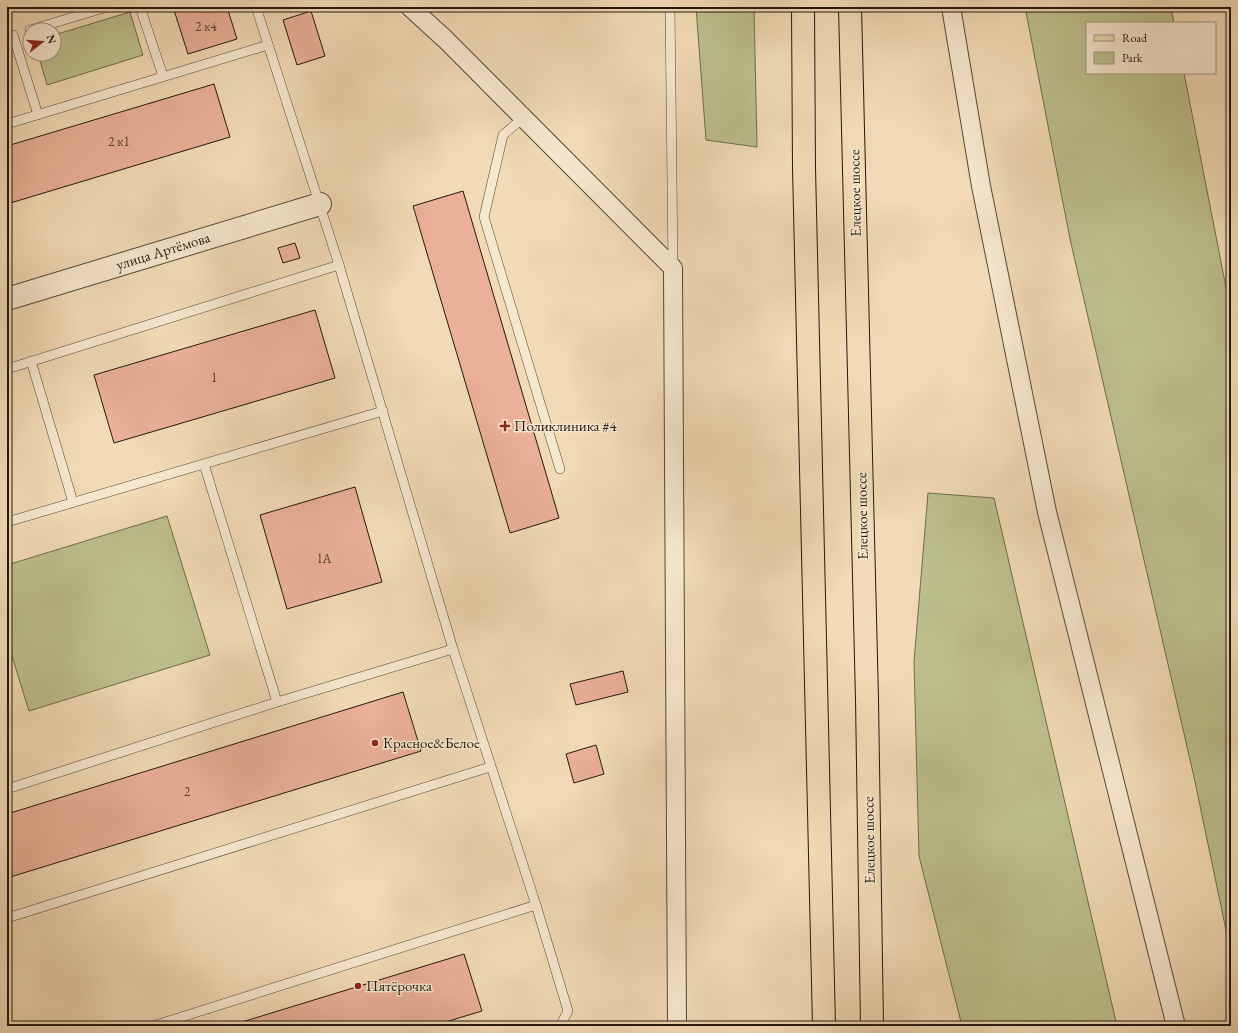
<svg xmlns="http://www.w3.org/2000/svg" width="1238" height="1033" viewBox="0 0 1238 1033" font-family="'EB Garamond',serif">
  <rect width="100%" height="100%" fill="#f1dab5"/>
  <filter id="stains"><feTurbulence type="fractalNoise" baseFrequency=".005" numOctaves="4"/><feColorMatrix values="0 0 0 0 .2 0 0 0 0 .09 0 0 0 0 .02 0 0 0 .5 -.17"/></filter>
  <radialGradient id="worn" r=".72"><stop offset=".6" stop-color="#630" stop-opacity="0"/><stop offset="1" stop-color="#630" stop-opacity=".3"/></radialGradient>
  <g fill="#bcbf8c" stroke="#706c4e">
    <path d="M696,7H754L757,147L706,140Z"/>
    <path d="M1025,7H1171L1174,23H1087V73H1184L1231,313V954L1194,777L1070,239Z"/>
    <path d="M130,12L143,55L47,85L38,54H54V35Z"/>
    <path d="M928,493L994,498L1117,1026H962L919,856L914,662Z"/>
    <path d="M167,516L210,655L29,711L7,640V565Z"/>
  </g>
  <g fill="#eab098" stroke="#231810">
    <path d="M173,7H227L237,39L188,54Z"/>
    <path d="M311,11L325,56L297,65L283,20Z"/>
    <path d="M214,84L230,137L7,204V146Z"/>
    <path d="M463,191L559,518L510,533L413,206Z"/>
    <path d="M295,243L300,258L283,263L278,248Z"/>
    <path d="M315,310L335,378L114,443L94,375Z"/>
    <path d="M355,487L382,582L287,609L260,515Z"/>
    <path d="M623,671L628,692L576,705L570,684Z"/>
    <path d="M403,692L421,751L7,878V814Z"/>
    <path d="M596,745L604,774L574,783L566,754Z"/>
    <path d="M464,954L482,1011L432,1026H229Z"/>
  </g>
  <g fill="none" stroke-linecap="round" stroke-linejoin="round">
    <g stroke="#564839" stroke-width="10">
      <g id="service">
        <path d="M140,7L163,76"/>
        <path d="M256,7L339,265L453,649L536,905"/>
        <path d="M670,7L673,266"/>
        <path d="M30,30L107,7"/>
        <path d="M7,37L13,35L38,115"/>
        <path d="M523,118L503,135L484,217L560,469"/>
        <path d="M7,124L268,45"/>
        <path d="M31,361L73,502"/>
        <path d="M7,369L339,265"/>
        <path d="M204,464L277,702"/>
        <path d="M7,522L383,411"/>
        <path d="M7,789L277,702L453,649"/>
        <path d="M7,918L490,767"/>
        <path d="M153,1026L536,905L568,1011L560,1026"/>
      </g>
    </g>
    <g stroke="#564839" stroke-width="20">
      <g id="minor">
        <path d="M410,7L445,39L673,268L677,1026"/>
        <path d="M951,7L981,186L1047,512L1176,1026"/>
      </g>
    </g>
    <g stroke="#564839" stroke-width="24">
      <path id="tertiary" d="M7,299L320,204"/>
    </g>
    <g stroke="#231810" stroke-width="24">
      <g id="primary">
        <path d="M803,7L804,168L824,1026"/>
        <path d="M850,7L867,699L872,1026"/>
      </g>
    </g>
    <use href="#service" stroke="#f6e7cf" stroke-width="9"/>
    <use href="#minor" stroke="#f6e7cf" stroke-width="18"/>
    <use href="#tertiary" stroke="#f6e7cf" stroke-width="22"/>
    <use href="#primary" stroke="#f1dab5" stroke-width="22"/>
  </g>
  <g fill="#8f2418" stroke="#f6e7cf" stroke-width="1.5">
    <path d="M503 420h4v4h4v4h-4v4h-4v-4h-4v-4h4z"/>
    <circle cx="375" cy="743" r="4"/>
    <circle cx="358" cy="986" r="4"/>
  </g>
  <g text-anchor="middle" stroke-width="3" stroke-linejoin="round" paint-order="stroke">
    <g font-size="13" fill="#553e32">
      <text x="206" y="31">2 к4</text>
      <text x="119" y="146">2 к1</text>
      <text x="214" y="382">1</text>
      <text x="324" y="563">1А</text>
      <text x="187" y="796">2</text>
    </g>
    <g font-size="15" fill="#231810" stroke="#f6e7cf">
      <text transform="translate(855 193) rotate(-91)" y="5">Елецкое шоссе</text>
      <text transform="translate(163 251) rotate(-17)" y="5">улица Артёмова</text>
      <text transform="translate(862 516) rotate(-91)" y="5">Елецкое шоссе</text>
      <text transform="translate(869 840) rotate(-91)" y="5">Елецкое шоссе</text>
    </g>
    <g font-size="15" fill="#231810" stroke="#f6e7cf" text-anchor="start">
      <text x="514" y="431">Поликлиника #4</text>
      <text x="383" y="748">Красное&amp;Белое</text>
      <text x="366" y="991">Пятёрочка</text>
    </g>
  </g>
  <rect width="1238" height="1033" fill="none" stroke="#f1dab5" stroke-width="24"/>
  <rect x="8" y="8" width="1222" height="1017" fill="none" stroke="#231810" stroke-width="2"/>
  <rect x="12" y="12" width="1214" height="1009" fill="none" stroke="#231810"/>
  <rect x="1086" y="22" width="130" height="52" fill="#f6e7cf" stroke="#a29483"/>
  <rect x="1094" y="35" width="20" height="6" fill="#f1dab5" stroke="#a29483"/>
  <text x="1122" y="42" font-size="12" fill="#231810">Road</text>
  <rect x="1094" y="52" width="20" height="12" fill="#bcbf8c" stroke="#a29483"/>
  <text x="1122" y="62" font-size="12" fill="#231810">Park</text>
  <g transform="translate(42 42) rotate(73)"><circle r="19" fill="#f6e7cf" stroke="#a29483"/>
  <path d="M0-3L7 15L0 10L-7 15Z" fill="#8f2418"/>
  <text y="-6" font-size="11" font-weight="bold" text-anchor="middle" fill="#231810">N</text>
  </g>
  <rect width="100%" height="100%" filter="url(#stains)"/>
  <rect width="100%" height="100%" fill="url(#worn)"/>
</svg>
